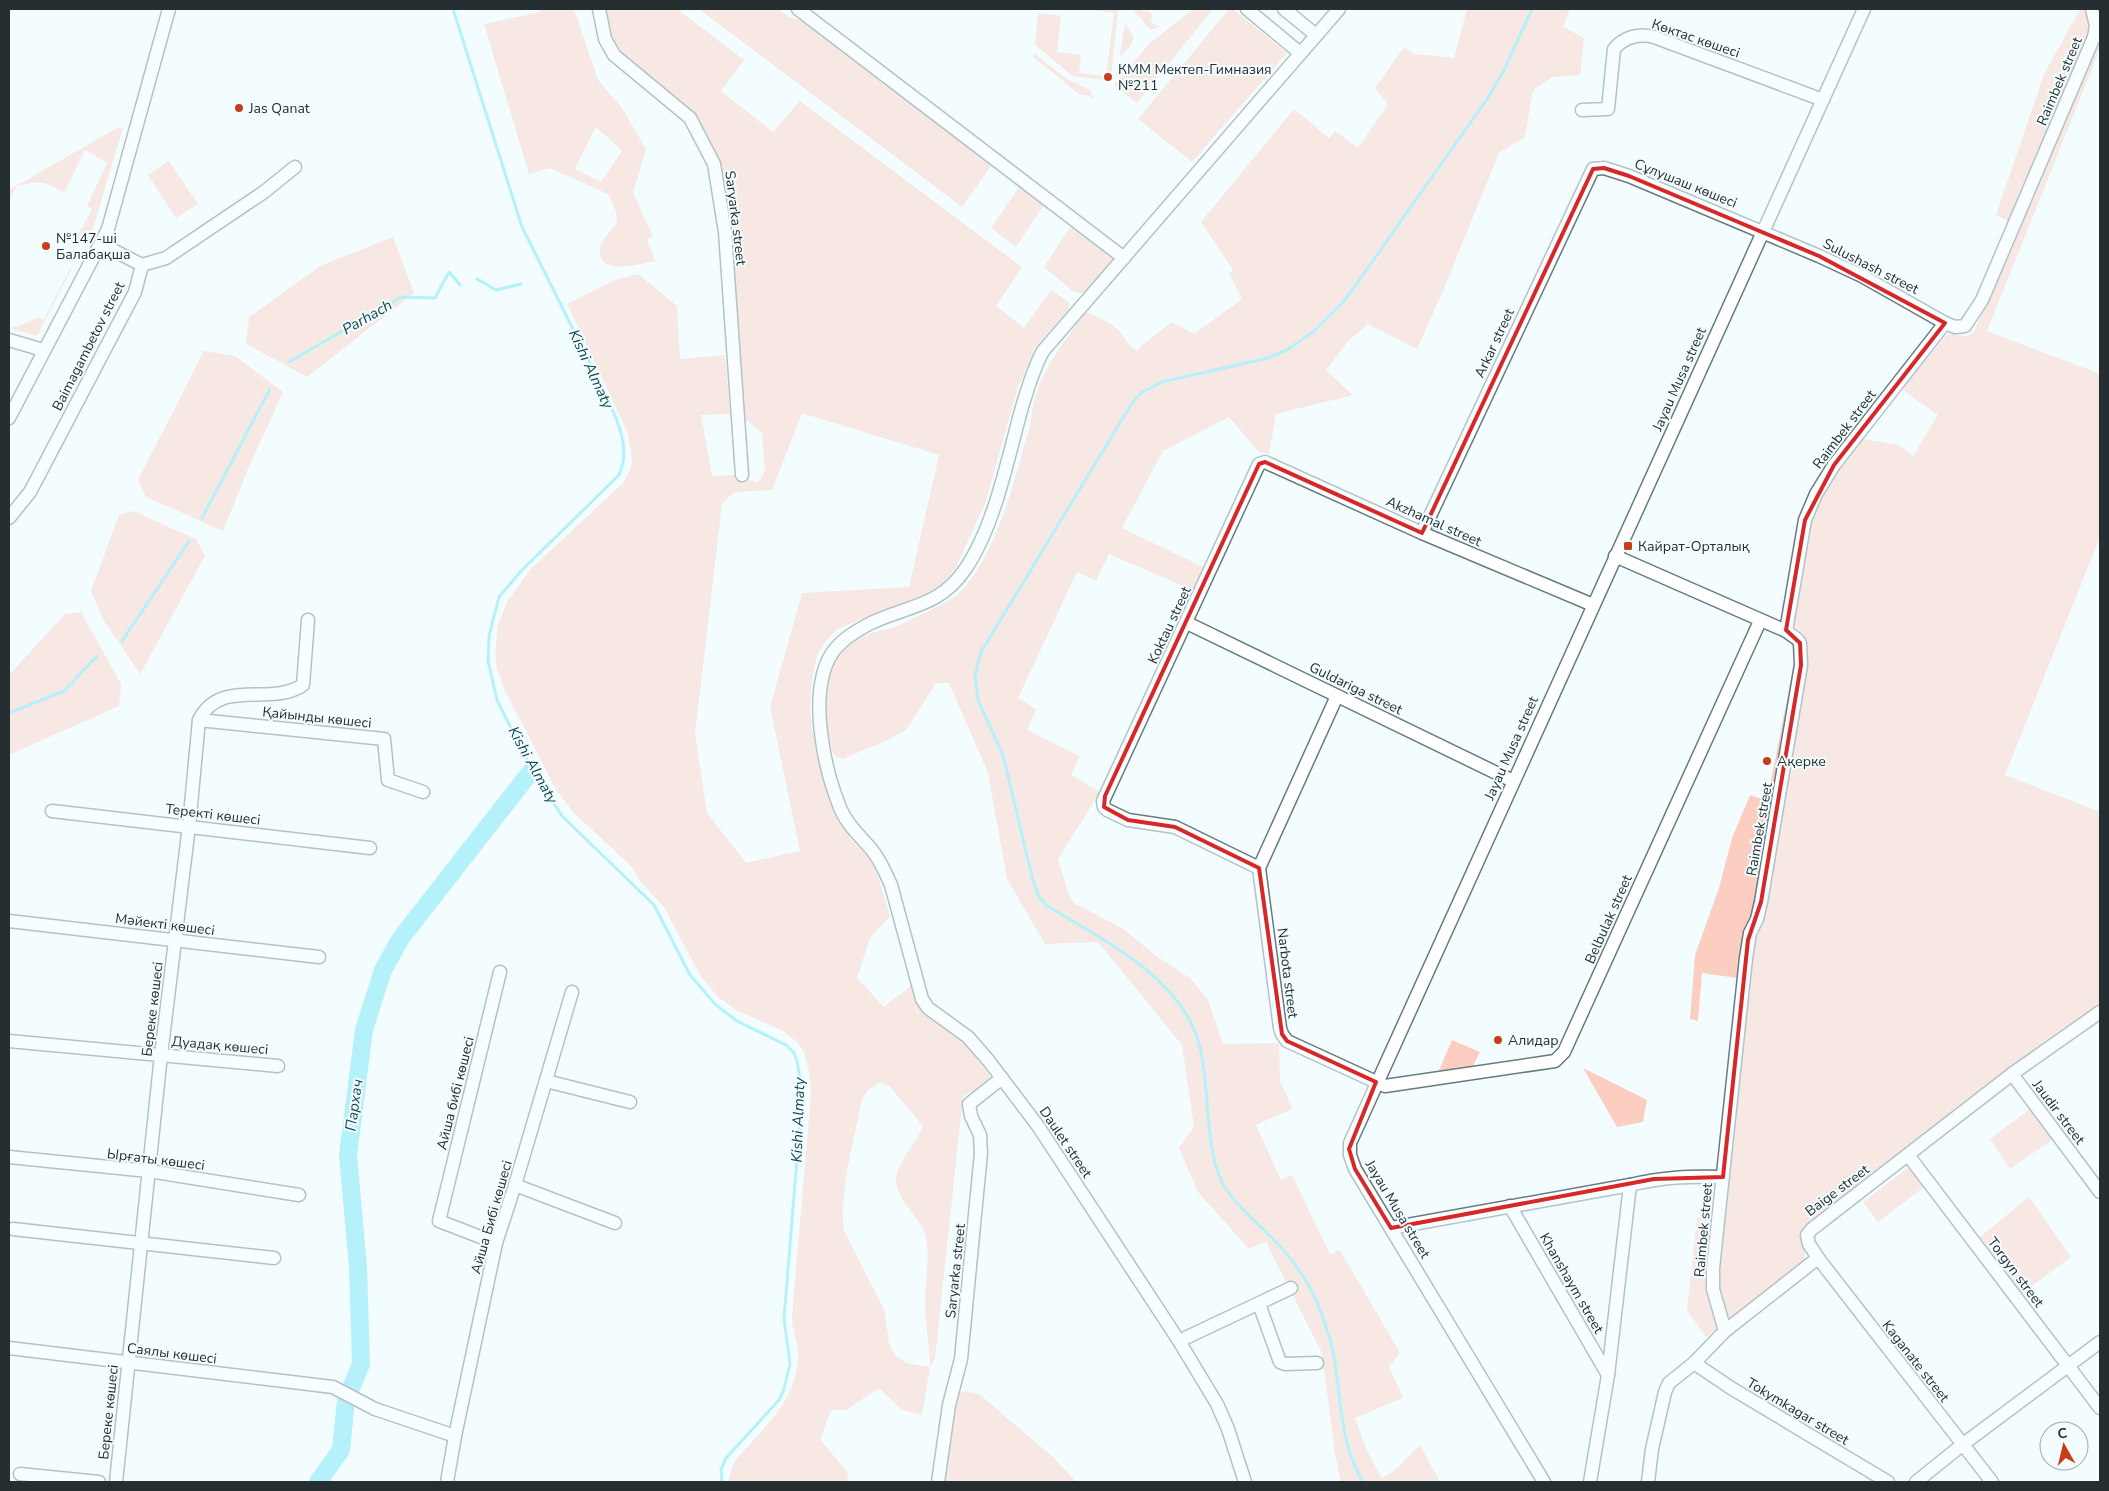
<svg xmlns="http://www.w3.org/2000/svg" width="2109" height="1491" viewBox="0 0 2109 1491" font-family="'Nunito Sans',sans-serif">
  <rect width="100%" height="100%" fill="#f3fdff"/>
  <g fill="#fccec2" fill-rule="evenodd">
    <path d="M539,9H574L598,80L622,108L646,149L633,193L653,236L647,239L655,261C640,264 596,277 600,248C602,238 613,230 617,222L616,212L608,194L550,168L529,174L484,24L540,12ZM596,127L622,151L601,182L575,169Z"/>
    <path d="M603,9H677L744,60L721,91L773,132L800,101L1022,267L996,306L1024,328L1051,290L1069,302V309L1035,348L1018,387L985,504L955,569L942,584L924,595L837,629L825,642L817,656L812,679L810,708L812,729L828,791L838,821L853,842L868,857L876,869L890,916L870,938L857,978L884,1007L912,985L918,1004L925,1014L930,1019L960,1036L990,1076L987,1083L963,1096L935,1359L930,1367L922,1415L902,1410L879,1388L846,1410H831L820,1440L848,1472L847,1482H729V1480L733,1464L737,1458C765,1427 798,1399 798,1354C798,1341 792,1330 792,1317L811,1093L809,1072L804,1052L797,1042L783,1031L736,1010L718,997L700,975L664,907L640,881L632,867L574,813L557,791L505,691L497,669L495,653L498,625L507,602L529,571L623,483L630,470L632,459L628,433L567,304L615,280L638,274L677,306L680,359L725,355L730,414L701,415L712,476L737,475L758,483L765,471L762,433L741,415L716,158L707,137L686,108L621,52L612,40ZM802,413L939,455L909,587L802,593L770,707L800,851L746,863L707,813L695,734L722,504L734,492L772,490ZM881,1082L890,1087L923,1126C917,1142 896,1164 896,1180C897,1203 921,1216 926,1237C930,1259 925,1281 925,1302C925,1324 930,1346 930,1367L906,1363L895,1355L889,1343L884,1309L844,1231C839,1193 854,1141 861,1103C864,1092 871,1087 881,1082Z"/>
    <path d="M699,9H778L789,17L807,21L991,166L962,207Z"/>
    <path d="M1086,9H1118L1112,69L1111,75L1106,80L1072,76L1035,44L1038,13L1061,16L1057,52L1081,55L1079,73L1106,76L1114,13Z"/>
    <path d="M1132,9L1149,11L1152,15L1151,21L1155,25L1160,26L1155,29H1150Z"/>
    <path d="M1193,9H1213L1137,103L1114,85L1149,44Z"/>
    <path d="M1229,9H1233L1287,53L1192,162L1138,119Z"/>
    <path d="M1467,9H1570L1563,27L1584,38L1580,75L1553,77L1533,90L1525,137L1499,153L1443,291L1417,349L1368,324L1349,340L1326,370L1353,395L1276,414L1269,454L1259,452L1229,417L1163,451L1122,528L1203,567L1204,571L1195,591L1109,554L1096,581L1077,572L1018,698L1036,709L1027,730L1080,756L1071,775L1100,792L1058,859L1068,893L1074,903L1122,928L1155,955L1190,978L1208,1000L1223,1044L1279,1043L1280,1081L1293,1109L1256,1125L1281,1180L1291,1175L1294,1179L1330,1254L1340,1250L1400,1353L1389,1367L1403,1398L1355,1418L1367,1451L1382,1478L1394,1471L1420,1445L1440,1482H1341L1335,1453L1322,1353L1266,1242L1249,1249L1198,1192L1179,1148L1194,1127L1182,1045L1098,942L1045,944L1007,879L988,773L949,683H936L907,729L888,740L843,759L836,757L832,751C821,707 817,654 869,634C877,631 886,630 894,627C905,623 915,617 925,613C938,606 953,600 963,589C998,550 1016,475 1030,425C1032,414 1033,402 1037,392C1047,361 1068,337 1086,312C1098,317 1113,323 1121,333C1128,342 1126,343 1137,351L1141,346L1172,322L1194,334L1242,299L1229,274L1233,270L1201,222L1294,109L1329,138L1335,131L1358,148L1388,104L1375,88L1404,47L1414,54L1454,58Z"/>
    <path d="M2080,9H2086C2091,22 2089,32 2085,45L2008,221L1996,215L2044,74Z"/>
    <path d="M1125,22L1134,38L1131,45L1120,57Z"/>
    <path d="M2100,37V49L1987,331L2100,374V537L2005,775L2100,812V1004L2006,1069L1811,1222L1805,1248V1259L1803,1263L1728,1319L1719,1287L1718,1262L1754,946L1769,896L1808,646L1804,634L1790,624L1804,555L1809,544L1814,502L1858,438L1899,445L1913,456L1938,415L1900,388L1947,335C1957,331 1965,341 1974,332Z"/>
    <path d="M1034,53L1065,78L1090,90L1093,98L1089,96L1079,94L1033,57Z"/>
    <path d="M119,127L123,128L94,225L86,242L77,237L92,209L87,206L107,163L85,150L64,193C42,180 41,181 17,186L9,200V190Z"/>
    <path d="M169,161L198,204L176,218L148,175Z"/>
    <path d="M1019,187L1044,205L1016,247L991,228Z"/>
    <path d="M1071,226L1108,250L1113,257L1112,264L1084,294L1074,292L1044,267Z"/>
    <path d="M393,237L414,293L307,377L246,344L249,317L322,265Z"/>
    <path d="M71,267L72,268L37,336L9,328L19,326L39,317L44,319Z"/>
    <path d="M204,351L235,356L283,392L248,469L223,531L146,497L138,480Z"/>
    <path d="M133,511L196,539L205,556L140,674L104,621L91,591L119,515Z"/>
    <path d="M81,612L121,684L119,706L9,755V675L65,614Z"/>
    <path d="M1795,658L1796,669L1756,909L1744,935L1737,978L1702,973L1698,1021L1690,1019L1695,955L1719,888L1732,838L1750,795L1767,801Z"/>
    <path d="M1452,1040L1480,1052L1471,1070L1437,1075Z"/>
    <path d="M1583,1068L1647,1100L1643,1122L1617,1127Z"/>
    <path d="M2030,1109L2052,1140L2010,1169L1990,1139Z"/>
    <path d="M1909,1167L1924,1187L1878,1222L1863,1202Z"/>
    <path d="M2029,1197L2071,1257L2021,1294L1980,1237Z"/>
    <path d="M1697,1217L1715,1219L1718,1327L1714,1332L1706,1337L1687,1310Z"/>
    <path d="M966,1391L979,1394L1053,1457L1076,1482H944L954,1401L960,1393Z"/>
  </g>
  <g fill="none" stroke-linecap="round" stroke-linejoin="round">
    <g stroke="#6ae2f5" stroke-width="3">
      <path d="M453,9L522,227L607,397C618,422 631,449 619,475L521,571L499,597L489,636L488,661L497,700L532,770L562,816L654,905L690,975L716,1005L737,1021L786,1045L794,1053L797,1061L801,1084V1109L784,1319L790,1364L784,1389L779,1400L726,1458L721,1470L722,1482"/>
      <path d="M477,279L496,290L521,284"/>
      <path d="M289,362L401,297L435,298L449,272L460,285"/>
      <path d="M202,518L270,389"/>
      <path d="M122,641L189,541"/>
      <path d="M9,713L64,691L97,656"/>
      <path d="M1363,1482C1338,1441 1342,1393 1332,1347C1330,1337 1326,1328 1323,1318C1313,1288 1295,1261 1273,1239C1257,1222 1239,1209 1226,1189C1209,1163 1209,1121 1206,1090C1204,1069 1202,1046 1193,1027C1168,972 1097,935 1047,906L1039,897L1033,881L1003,755L978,700L975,675L981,652L1132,403L1142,392L1162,382L1268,358L1287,350L1313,332L1343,302L1355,286L1487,99L1503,72L1532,9"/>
    </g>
    <path stroke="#6ae2f5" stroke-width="18" d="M318,1482L341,1450L346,1401L361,1364L358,1267L348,1155L364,1030L383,970L401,938L532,770"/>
    <g stroke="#657c80" stroke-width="15">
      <g id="minor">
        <path d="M599,9L605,39L614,55L690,118L714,164L725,232L742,475"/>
        <path d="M798,9L1124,258"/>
        <path d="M1247,9L1300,53"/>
        <path d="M1284,9L1316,35"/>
        <path d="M1582,110L1608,109L1614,49C1624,37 1639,33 1654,37L1823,100"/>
        <path d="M101,244L142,265"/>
        <path d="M9,340L43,350"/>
        <path d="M9,418L108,229L169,9"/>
        <path d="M9,518L30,492L135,292L142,265L166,258L264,192L295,167"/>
        <path d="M1422,533L1593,169L1604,168L1629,176L1819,256L1862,276L1945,323L1955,327L1965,326L1982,300L2094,37L2096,26L2092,9"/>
        <path d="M1615,556L1786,631L1797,639L1800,643L1801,665L1761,902L1757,919L1750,933L1746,958L1713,1268V1289L1725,1331"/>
        <path d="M1187,623L1513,781"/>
        <path d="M1786,631L1805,520L1816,494L1834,465L1945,323"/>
        <path d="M199,720L384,739L388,780L423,792"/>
        <path d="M52,811L370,848"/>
        <path d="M1259,868L1280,1028L1282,1034L1287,1041L1385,1086L1555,1061L1564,1052L1760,621"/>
        <path d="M1259,868L1175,827L1128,820L1107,810L1104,807L1103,801L1259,464L1265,462L1422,533L1593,605"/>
        <path d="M1259,868L1337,696"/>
        <path d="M9,921L319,957"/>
        <path d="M9,1041L278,1066"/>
        <path d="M2012,1074L2100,1192"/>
        <path d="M546,1081L630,1102"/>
        <path d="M1908,1155L2100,1408"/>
        <path d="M9,1157L149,1171L299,1195"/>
        <path d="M515,1185L615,1223"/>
        <path d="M1510,1206L1608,1375"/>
        <path d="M1391,1228L1630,1185C1663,1177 1689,1176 1723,1177"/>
        <path d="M13,1229L274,1258"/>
        <path d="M496,1243L439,1221L500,972"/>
        <path d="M1259,1304L1280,1362L1285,1364L1317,1363"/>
        <path d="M1179,1341L1291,1288"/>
        <path d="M9,1348L333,1387L375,1409L455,1436"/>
        <path d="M1694,1363L1731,1388L1888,1482"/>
        <path d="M20,1474L99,1482"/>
        <path d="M116,1482L161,1055L189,826L199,720C221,677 270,707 303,685L308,620"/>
        <path d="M447,1482L455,1436L496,1243L515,1185L572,992"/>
        <path d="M938,1482L949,1405L961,1359L981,1153L980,1135L971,1116L969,1104L1002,1078"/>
        <path d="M1245,1482L1228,1429L1217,1404L1179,1341L1038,1126L988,1060L968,1037L928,1008L922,999L891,885C885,872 880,859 871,849C860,836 848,826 841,810C824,769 807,692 832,653C842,639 856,631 871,623C909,605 940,607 966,568C995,525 1008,457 1022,407C1028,388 1033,369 1043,351L1339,9"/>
        <path d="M1544,1482L1355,1169L1350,1155V1143L1864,9"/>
        <path d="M1590,1482L1608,1375L1630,1185"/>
        <path d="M1648,1482L1652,1449L1665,1392L1669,1383L1694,1363L1725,1331L1818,1258"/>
        <path d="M1916,1482L1962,1445L2100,1342"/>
        <path d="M1992,1482L1818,1258L1809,1244L1807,1235L1812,1229L2012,1074L2100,1012"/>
      </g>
    </g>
    <use href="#minor" stroke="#fff" stroke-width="12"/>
  </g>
  <path d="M0 0H2109V1491H0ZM1604,168L1629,176L1819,256L1945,323L1834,465L1805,520L1786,630L1800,643L1801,665L1761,902L1748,940L1723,1177L1654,1179L1391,1228L1355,1169L1349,1149L1376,1082L1287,1041L1282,1034L1259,868L1175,827L1128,820L1104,807L1105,796L1259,464L1265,462L1422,533L1593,169Z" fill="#f3fdff" fill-opacity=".55" fill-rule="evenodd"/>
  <path fill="none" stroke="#d62828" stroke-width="4" stroke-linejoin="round" d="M1604,168L1629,176L1819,256L1945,323L1834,465L1805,520L1786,630L1800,643L1801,665L1761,902L1748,940L1723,1177L1654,1179L1391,1228L1355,1169L1349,1149L1376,1082L1287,1041L1282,1034L1259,868L1175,827L1128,820L1104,807L1105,796L1259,464L1265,462L1422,533L1593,169Z"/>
  <g fill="#c63d17" stroke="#f3fdff" stroke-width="2">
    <circle cx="1108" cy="77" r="5"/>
    <circle cx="239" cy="108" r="5"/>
    <circle cx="46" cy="246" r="5"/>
    <rect x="1623" y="541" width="10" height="10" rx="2.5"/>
    <circle cx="1767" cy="761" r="5"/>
    <circle cx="1498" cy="1040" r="5"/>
  </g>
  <g text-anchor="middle" stroke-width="4" stroke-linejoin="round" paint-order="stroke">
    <g font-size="14" fill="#252f31" stroke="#f3fdff">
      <text transform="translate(1696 38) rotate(19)" y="5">Көктас көшесі</text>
      <text transform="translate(2059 81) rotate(-67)" y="5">Raimbek street</text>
      <text transform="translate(1686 183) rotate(22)" y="5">Сұлушаш көшесі</text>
      <text transform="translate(736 218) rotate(83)" y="5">Saryarka street</text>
      <text transform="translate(1871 266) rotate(27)" y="5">Sulushash street</text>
      <text transform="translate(1494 343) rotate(-65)" y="5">Arkar street</text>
      <text transform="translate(88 346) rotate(-63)" y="5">Baimagambetov street</text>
      <text transform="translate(1679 379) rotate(-66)" y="5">Jayau Musa street</text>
      <text transform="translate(1844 429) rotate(-53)" y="5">Raimbek street</text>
      <text transform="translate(1434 521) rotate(24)" y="5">Akzhamal street</text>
      <text transform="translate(1169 625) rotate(-65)" y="5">Koktau street</text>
      <text transform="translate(1356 688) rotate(26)" y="5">Guldariga street</text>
      <text transform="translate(317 717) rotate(6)" y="5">Қайынды көшесі</text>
      <text transform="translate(1511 748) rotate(-66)" y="5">Jayau Musa street</text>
      <text transform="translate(213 814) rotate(7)" y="5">Теректі көшесі</text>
      <text transform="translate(1759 829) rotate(-80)" y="5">Raimbek street</text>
      <text transform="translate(1608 919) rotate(-66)" y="5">Belbulak street</text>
      <text transform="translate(165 924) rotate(7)" y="5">Мәйекті көшесі</text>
      <text transform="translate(1288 973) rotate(83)" y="5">Narbota street</text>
      <text transform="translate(152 1009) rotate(-83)" y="5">Береке көшесі</text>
      <text transform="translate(220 1045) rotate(5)" y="5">Дуадақ көшесі</text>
      <text transform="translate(455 1093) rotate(-76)" y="5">Айша бибі көшесі</text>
      <text transform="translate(2059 1112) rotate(53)" y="5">Jaudir street</text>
      <text transform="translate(1066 1142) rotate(56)" y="5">Daulet street</text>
      <text transform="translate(156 1159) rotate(7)" y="5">Ырғаты көшесі</text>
      <text transform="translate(1837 1190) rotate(-37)" y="5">Baige street</text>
      <text transform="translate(1398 1209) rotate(59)" y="5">Jayau Musa street</text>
      <text transform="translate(491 1217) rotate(-74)" y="5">Айша Бибі көшесі</text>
      <text transform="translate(1703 1230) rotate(-85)" y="5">Raimbek street</text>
      <text transform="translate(955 1271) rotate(-84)" y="5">Saryarka street</text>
      <text transform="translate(2016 1272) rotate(53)" y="5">Torgyn street</text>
      <text transform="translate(1572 1283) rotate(60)" y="5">Khanshaym street</text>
      <text transform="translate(172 1353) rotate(7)" y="5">Саялы көшесі</text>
      <text transform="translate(1916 1361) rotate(52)" y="5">Kaganate street</text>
      <text transform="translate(1798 1411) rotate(31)" y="5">Tokymkagar street</text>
      <text transform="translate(108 1412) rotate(-84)" y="5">Береке көшесі</text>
    </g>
    <g font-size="14" fill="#252f31" stroke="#f3fdff" text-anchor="start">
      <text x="1118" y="74">КММ Мектеп-Гимназия<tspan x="1118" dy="16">№211</tspan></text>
      <text x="249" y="113">Jas Qanat</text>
      <text x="56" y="243">№147-ші<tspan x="56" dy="16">Балабақша</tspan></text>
      <text x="1638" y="551">Кайрат-Орталық</text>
      <text x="1777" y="766">Ақерке</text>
      <text x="1508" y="1045">Алидар</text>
    </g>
    <g font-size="15" font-style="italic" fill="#124850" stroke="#f3fdff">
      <text transform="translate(367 317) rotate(-30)" y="5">Parhach</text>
      <text transform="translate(591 369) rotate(65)" y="5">Kіshі Almaty</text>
      <text transform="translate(533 765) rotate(61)" y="5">Kіshі Almaty</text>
      <text transform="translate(354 1105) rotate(-82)" y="5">Пархач</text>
      <text transform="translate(798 1120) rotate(-88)" y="5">Kіshі Almaty</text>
    </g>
  </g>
  <rect width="2109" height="1491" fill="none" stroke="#252f31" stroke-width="20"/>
  <g transform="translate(2064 1446) rotate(352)"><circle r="24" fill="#f3fdff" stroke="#a1abad"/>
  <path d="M0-4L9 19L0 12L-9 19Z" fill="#c63d17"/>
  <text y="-8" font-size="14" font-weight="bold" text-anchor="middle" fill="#252f31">С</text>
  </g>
</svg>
